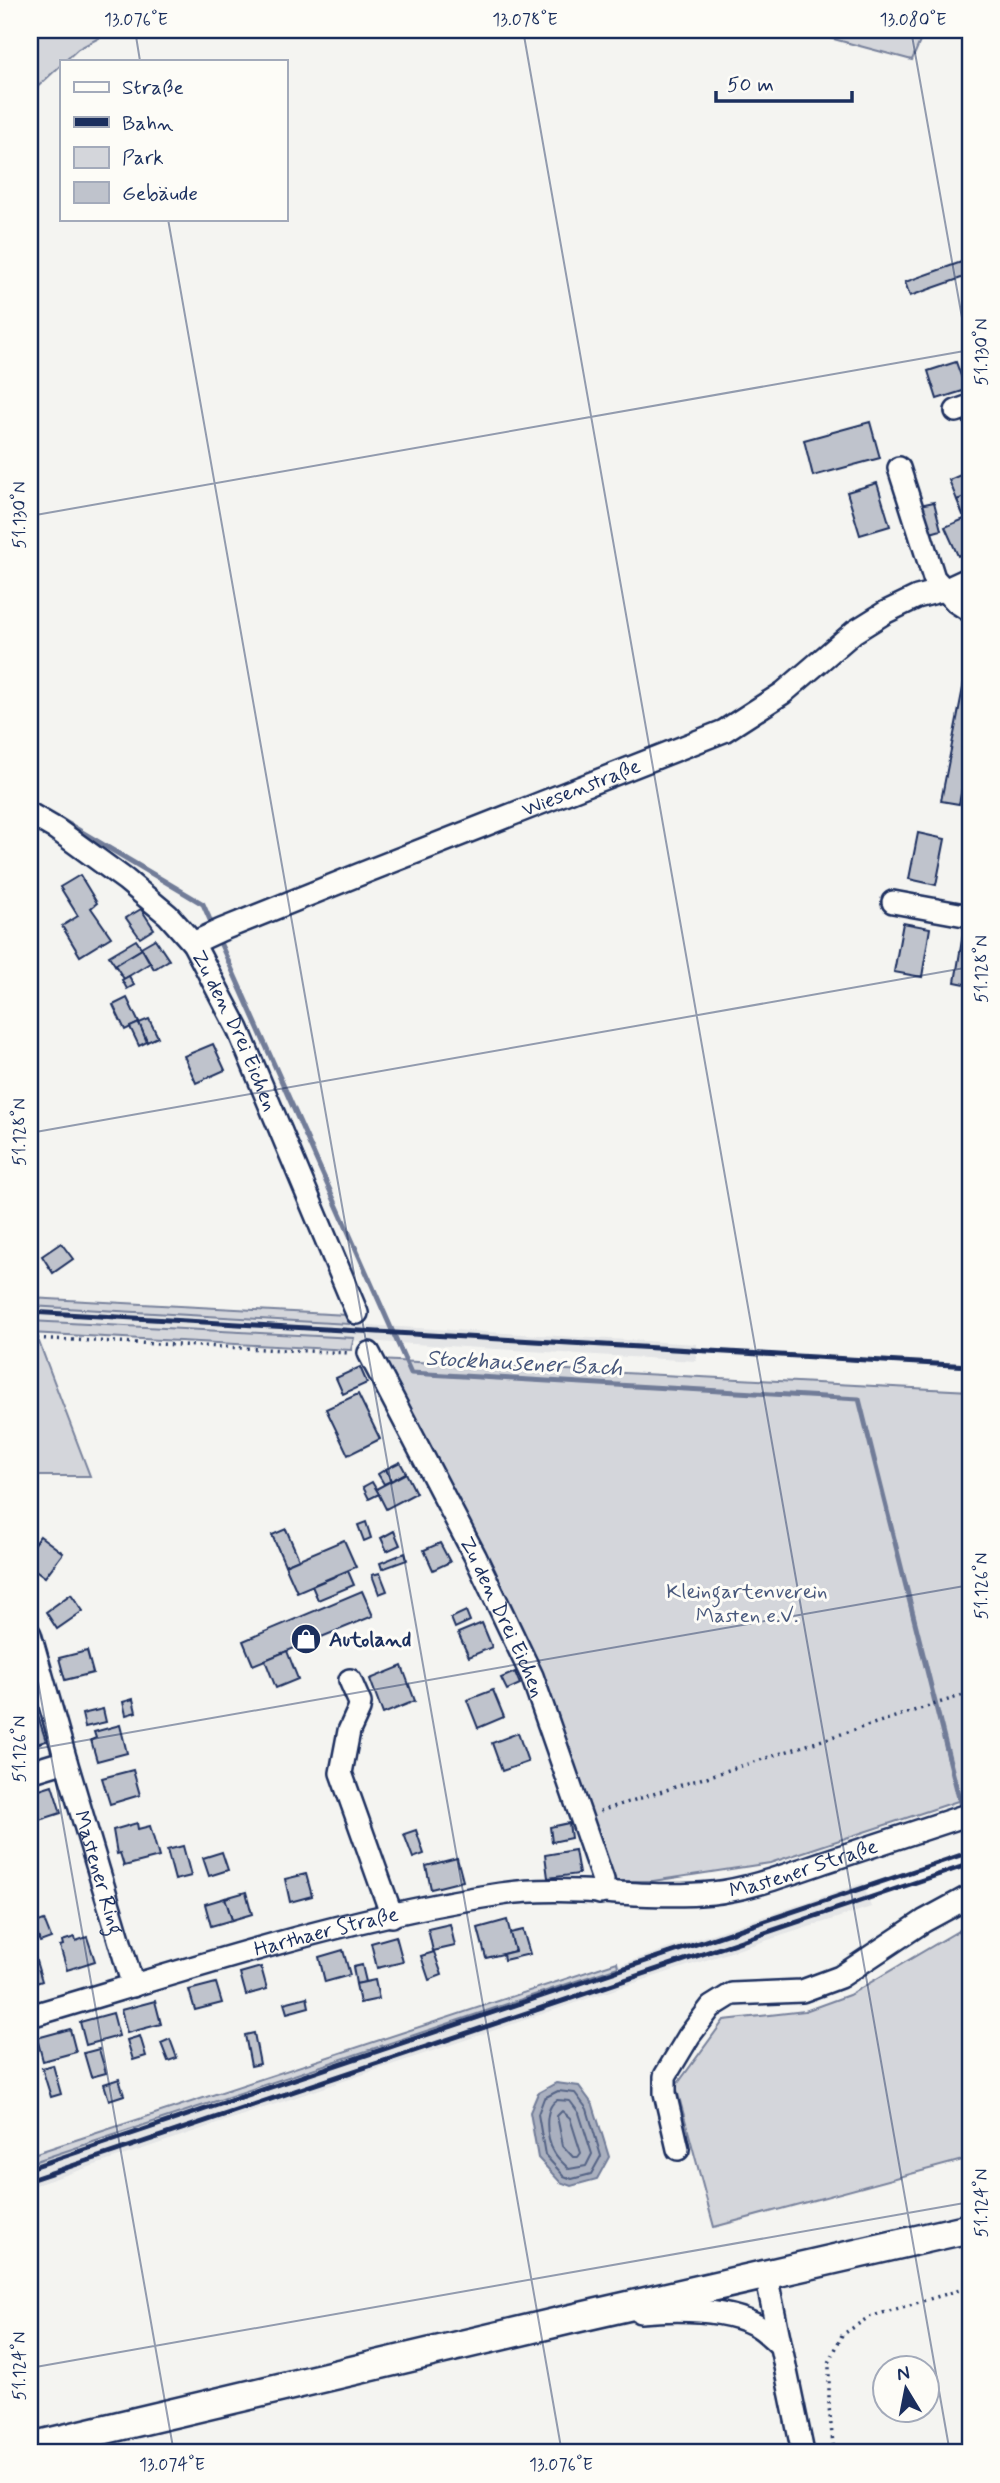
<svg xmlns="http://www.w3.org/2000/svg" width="1000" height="2483" viewBox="0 0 1000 2483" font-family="Mynerve,sans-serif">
  <rect width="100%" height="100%" fill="#f4f4f1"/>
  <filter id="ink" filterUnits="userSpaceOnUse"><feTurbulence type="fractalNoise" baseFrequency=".0143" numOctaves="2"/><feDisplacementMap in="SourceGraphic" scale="14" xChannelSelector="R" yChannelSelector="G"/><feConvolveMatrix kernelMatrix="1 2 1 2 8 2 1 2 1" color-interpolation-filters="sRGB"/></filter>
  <g filter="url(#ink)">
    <g fill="#e4e5e6">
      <path d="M30,1306L697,1344L696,1361L30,1321Z"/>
      <path d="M863,1883L871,1907L622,1987L30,2187V2163Z"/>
    </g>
    <g fill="#d4d6db" stroke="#78829c" stroke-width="2">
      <path d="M30,30H114L78,49L65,61H61V65L30,94Z"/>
      <path d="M800,30H925L912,60Z"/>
      <path d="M30,1298L347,1315L349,1324L30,1306Z"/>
      <path d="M30,1321L354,1338L351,1350L30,1333Z"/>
      <path d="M30,1342H39L90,1476H30Z"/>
      <path d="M378,1360L970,1391V1797L770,1863L653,1881H616L536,1672Z"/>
      <path d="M970,1924V2158L714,2227L676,2086L724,2020L805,2011L849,1995Z"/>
      <path d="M617,1962L618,1967L30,2163V2155Z"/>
    </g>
    <path fill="#aab0bf" stroke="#717c98" stroke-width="2" d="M556,2083L579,2086L593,2105L609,2157L597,2179L571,2186L560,2182L538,2158L530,2112L538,2093Z"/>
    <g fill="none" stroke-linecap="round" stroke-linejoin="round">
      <g stroke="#546385" stroke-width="2">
        <path d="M558,2091L575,2093L587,2109L601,2156L591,2174L572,2179L564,2176L545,2155L538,2114L544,2098Z"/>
        <path d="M557,2100L570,2101L579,2113L592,2154L586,2166L569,2169C564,2164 557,2158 554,2152C546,2139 543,2108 557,2100Z"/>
        <path d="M562,2111L570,2118L581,2153L578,2157H573L563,2146L557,2116Z"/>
      </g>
      <g stroke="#717c98" stroke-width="5">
        <path d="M30,802L45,811"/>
        <path d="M60,819L203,904L214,929"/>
        <path d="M218,938L411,1373L859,1399L962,1810"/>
        <path d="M965,1819L970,1833"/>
      </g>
    </g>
    <g fill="#bfc3cc" stroke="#1b2f5e" stroke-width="2">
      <path d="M970,259V275L910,296L905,282Z"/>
      <path d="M956,362L966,390L937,399L928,371Z"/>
      <path d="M970,415V441L962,417Z"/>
      <path d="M870,422L880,458L813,476L804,440Z"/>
      <path d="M965,473L970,487V495L957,500L949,480Z"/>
      <path d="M877,483L890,526L860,535L847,492Z"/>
      <path d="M970,495V512L963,515L957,500Z"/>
      <path d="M934,502L941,530L927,534L920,505Z"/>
      <path d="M964,519L967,525L970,524V550L958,556L945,527Z"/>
      <path d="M970,652V747L959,804L941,801Z"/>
      <path d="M918,833L945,839L936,885L909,879Z"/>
      <path d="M80,875L97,903L91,908L111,937L80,956L62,926L78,916L60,887Z"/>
      <path d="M141,909L154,929L140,938L126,918Z"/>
      <path d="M903,923L930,928L922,977L894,972Z"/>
      <path d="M963,934L970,936V985L955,982Z"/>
      <path d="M155,939L169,960L154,969L141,947Z"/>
      <path d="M136,940L142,949L115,965L109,956Z"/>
      <path d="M142,949L150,963L124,979L115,965Z"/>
      <path d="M129,976L134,985L127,989L122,980Z"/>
      <path d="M127,998L139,1023L125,1030L113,1005Z"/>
      <path d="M149,1019L158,1037L147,1042L139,1023Z"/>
      <path d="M139,1023L147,1042L139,1046L130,1027Z"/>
      <path d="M213,1044L225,1070L196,1083L184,1056Z"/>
      <path d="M61,1243L73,1259L53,1273L42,1256Z"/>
      <path d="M360,1367L367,1383L343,1394L336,1378Z"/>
      <path d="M358,1394L380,1439L348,1455L326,1409Z"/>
      <path d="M400,1462L406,1473L391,1481L386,1469Z"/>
      <path d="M386,1469L391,1481L384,1484L378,1474Z"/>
      <path d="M406,1473L416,1493L386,1509L376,1489Z"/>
      <path d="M372,1482L379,1494L369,1499L363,1487Z"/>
      <path d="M366,1522L371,1538L364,1541L358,1525Z"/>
      <path d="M286,1529L299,1559L285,1565L272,1535Z"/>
      <path d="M394,1531L400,1545L387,1551L381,1538Z"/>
      <path d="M40,1536L63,1553L45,1577L30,1566V1549Z"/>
      <path d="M344,1540L356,1567L297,1592L285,1565Z"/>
      <path d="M440,1543L450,1562L433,1570L424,1550Z"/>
      <path d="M405,1553L407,1560L382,1569L380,1563Z"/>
      <path d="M348,1571L354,1585L318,1600L312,1586Z"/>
      <path d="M380,1573L387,1591L379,1594L372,1575Z"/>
      <path d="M362,1591L373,1616L253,1665L243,1641Z"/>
      <path d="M71,1594L83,1611L57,1629L46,1612Z"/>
      <path d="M466,1611L470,1621L455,1628L451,1618Z"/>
      <path d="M482,1623L492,1647L469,1657L458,1633Z"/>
      <path d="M87,1651L93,1673L65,1680L59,1658Z"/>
      <path d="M287,1651L298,1679L276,1688L265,1660Z"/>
      <path d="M402,1666L415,1701L383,1714L370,1679Z"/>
      <path d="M515,1672L520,1684L507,1690L501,1678Z"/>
      <path d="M493,1690L504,1717L478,1728L467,1700Z"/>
      <path d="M133,1699L136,1712L126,1715L123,1702Z"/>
      <path d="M103,1709L106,1722L85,1727L82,1714Z"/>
      <path d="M36,1710L46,1741L30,1746V1712Z"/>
      <path d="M120,1725L127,1753L97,1761L91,1740L96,1738L94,1732Z"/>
      <path d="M518,1733L528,1762L502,1771L492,1743Z"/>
      <path d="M133,1770L140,1795L110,1804L102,1778Z"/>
      <path d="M52,1785L61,1813L30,1823V1792Z"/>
      <path d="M137,1823L138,1829L150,1826L159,1857L124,1866L120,1853L117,1854L113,1830Z"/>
      <path d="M569,1823L571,1838L552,1842L550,1827Z"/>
      <path d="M416,1830L424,1854L413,1858L404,1834Z"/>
      <path d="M183,1846L191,1876L175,1880L167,1850Z"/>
      <path d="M575,1850L579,1874L548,1878L545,1855Z"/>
      <path d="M222,1852L228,1870L209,1876L203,1858Z"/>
      <path d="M457,1858L463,1881L431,1889L426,1866Z"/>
      <path d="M306,1874L312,1896L290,1902L285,1879Z"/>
      <path d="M246,1892L252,1914L232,1920L225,1898Z"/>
      <path d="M225,1898L232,1920L211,1926L205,1904Z"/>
      <path d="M44,1920L51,1938L40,1942L33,1924Z"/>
      <path d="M507,1920L515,1951L486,1958L478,1928Z"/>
      <path d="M33,1924L39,1939L30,1943V1925Z"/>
      <path d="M450,1924L455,1946L433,1951L428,1929Z"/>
      <path d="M523,1930L530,1954L504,1960L503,1954L515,1951L510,1933Z"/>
      <path d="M396,1936L403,1962L377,1968L371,1943Z"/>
      <path d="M75,1937L76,1941L87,1937L95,1961L67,1970L60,1946L63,1945L62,1941Z"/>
      <path d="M343,1950L350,1975L325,1982L319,1957Z"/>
      <path d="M33,1951L42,1981L30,1985V1952Z"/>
      <path d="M434,1952L442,1975L429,1980L421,1956Z"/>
      <path d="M362,1965L366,1982L356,1984L353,1967Z"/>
      <path d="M261,1967L267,1989L246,1995L240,1973Z"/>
      <path d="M375,1980L379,1999L360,2003L356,1984Z"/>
      <path d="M216,1983L222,2003L195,2010L189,1990Z"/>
      <path d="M307,1997L309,2007L287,2013L284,2003Z"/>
      <path d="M155,2001L161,2024L127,2033L121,2010Z"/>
      <path d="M113,2013L119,2036L86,2045L80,2022Z"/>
      <path d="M70,2029L76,2052L43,2061L37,2038Z"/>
      <path d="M254,2033L260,2064L251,2066L245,2035Z"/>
      <path d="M140,2036L146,2056L133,2060L127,2040Z"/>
      <path d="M170,2039L177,2058L168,2061L161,2043Z"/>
      <path d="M99,2049L106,2073L91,2077L84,2053Z"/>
      <path d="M53,2065L61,2094L51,2097L42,2068Z"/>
      <path d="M119,2079L124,2095L109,2100L104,2084Z"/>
    </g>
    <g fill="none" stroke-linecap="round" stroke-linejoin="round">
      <g stroke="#1b2f5e" stroke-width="26">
        <g id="minor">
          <path d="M956,411L970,406"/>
          <path d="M899,468L934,578L956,602L970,611"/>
          <path id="s1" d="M30,814L56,829L126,880L168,915L193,943L238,1029L357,1313"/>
          <path d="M893,902L970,916"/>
          <path id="s2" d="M193,943L221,930L353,877L724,731L783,693L854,632L886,612L917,597L944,590L970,578"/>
          <path id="s3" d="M369,1353L475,1556L532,1676L603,1880L600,1893"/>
          <path d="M30,1634L66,1761"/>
          <path d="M350,1680L360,1703L359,1709L349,1731L341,1773L392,1916"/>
          <path id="s4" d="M30,1772L66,1761L133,1986"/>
          <path id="s5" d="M30,2016C185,1971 340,1918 501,1894C571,1884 642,1900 712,1893C750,1889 788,1874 824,1862C873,1846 922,1830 970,1814"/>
          <path d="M678,2149L665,2093V2076L689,2036L711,2007L732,1994L802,1991L840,1977L924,1921L970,1896"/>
          <path d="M766,2275L803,2453"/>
          <path d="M640,2312C675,2309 721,2308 754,2324C763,2328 771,2337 779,2344"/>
        </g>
      </g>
      <g stroke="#1b2f5e" stroke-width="33">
        <path id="major" d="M30,2447L567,2320L970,2228"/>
      </g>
      <g stroke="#1b2f5e" stroke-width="3.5" stroke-dasharray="2 5" stroke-linecap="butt">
        <path d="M30,1338L350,1353"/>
        <path d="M600,1811L970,1693"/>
        <path d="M834,2453L829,2407V2363L842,2335L869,2317L970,2287"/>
      </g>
      <use href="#minor" stroke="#fdfcf7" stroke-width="21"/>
      <use href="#major" stroke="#fdfcf7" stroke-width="28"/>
      <g stroke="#1b2f5e" stroke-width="5">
        <path d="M30,1312L970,1366"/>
        <path d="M30,2168L970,1852"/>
        <path d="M30,2180L970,1864"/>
      </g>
    </g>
  </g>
  <path fill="none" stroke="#1b2f5e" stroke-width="2" stroke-opacity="0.45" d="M135,30L140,61M523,30L950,2453M911,30L970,363M168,219L562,2453M30,516L970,350M30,1133L970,967M30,1636L174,2453M30,1750L970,1585M30,2368L970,2202"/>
  <defs>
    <g id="shop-disc" transform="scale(1.575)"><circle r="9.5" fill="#1b2f5e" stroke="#fdfcf7"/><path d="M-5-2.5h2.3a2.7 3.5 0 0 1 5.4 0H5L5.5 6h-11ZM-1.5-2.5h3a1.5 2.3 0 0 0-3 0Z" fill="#fff"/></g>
  </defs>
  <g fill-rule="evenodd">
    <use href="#shop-disc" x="306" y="1639"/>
  </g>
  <g text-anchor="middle" stroke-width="6" stroke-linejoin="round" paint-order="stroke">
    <g font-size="21" fill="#1b2f5e" stroke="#fdfcf7">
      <text dy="7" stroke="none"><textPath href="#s2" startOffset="418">Wiesenstraße</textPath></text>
      <text dy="7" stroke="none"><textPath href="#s1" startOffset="306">Zu den Drei Eichen</textPath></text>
      <text dy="7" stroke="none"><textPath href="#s3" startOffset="296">Zu den Drei Eichen</textPath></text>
      <text dy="7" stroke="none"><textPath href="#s5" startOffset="793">Mastener Straße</textPath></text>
      <text dy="7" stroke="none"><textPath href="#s4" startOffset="154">Mastener Ring</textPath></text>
      <text dy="7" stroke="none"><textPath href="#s5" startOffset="308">Harthaer Straße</textPath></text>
    </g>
    <g font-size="21" fill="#49597d" stroke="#fdfcf7">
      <text x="747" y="1598">Kleingartenverein<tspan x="747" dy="24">Masten e.V.</tspan></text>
    </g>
    <g font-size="21" font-weight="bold" fill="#1b2f5e" stroke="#fdfcf7" text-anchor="start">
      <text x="329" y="1646">Autoland</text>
    </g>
    <g font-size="23" font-style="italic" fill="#46567b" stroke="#fdfcf7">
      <text transform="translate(524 1362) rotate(3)" y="8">Stockhausener Bach</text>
    </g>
  </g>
  <rect width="1000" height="2483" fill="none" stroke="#fdfcf7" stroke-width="77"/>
  <rect x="60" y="60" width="228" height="161" fill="#fdfcf7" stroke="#a3aaba" stroke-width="2"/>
  <rect x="74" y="82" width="35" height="10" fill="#fdfcf7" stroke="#a3aaba" stroke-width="2"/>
  <text x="122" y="94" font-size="21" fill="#1b2f5e">Straße</text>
  <rect x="74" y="117" width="35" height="10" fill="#1b2f5e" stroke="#a3aaba" stroke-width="2"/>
  <text x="122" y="130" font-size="21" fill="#1b2f5e">Bahn</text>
  <rect x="74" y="147" width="35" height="21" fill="#d4d6db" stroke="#a3aaba" stroke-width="2"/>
  <text x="122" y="164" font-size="21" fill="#1b2f5e">Park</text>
  <rect x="74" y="182" width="35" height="21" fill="#bfc3cc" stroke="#a3aaba" stroke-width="2"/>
  <text x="122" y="200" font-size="21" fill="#1b2f5e">Gebäude</text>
  <g transform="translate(906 2389) rotate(350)"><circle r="33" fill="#fdfcf7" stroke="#a3aaba" stroke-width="2"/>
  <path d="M0-5L12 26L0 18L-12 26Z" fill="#1b2f5e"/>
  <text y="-10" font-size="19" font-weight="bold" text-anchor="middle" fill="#1b2f5e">N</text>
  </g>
  <path d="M716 91v10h136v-10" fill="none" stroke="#1b2f5e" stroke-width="3.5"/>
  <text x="727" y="91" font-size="21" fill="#1b2f5e" stroke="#fdfcf7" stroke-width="5" paint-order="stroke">50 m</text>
  <rect x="38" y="38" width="924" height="2406" fill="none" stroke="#1b2f5e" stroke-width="2.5"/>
  <g font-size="18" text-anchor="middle" fill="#1b2f5e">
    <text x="136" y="25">13.076°E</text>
    <text x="525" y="25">13.078°E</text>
    <text x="913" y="25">13.080°E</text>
    <text transform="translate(981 352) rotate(-90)" y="6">51.130°N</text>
    <text transform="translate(19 515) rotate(-90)" y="6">51.130°N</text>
    <text transform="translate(981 969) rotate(-90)" y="6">51.128°N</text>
    <text transform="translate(19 1132) rotate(-90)" y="6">51.128°N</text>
    <text transform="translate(981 1586) rotate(-90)" y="6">51.126°N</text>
    <text transform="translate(19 1749) rotate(-90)" y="6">51.126°N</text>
    <text transform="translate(981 2203) rotate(-90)" y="6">51.124°N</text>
    <text transform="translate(19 2366) rotate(-90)" y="6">51.124°N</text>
    <text x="172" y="2470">13.074°E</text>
    <text x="561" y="2470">13.076°E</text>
  </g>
</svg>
